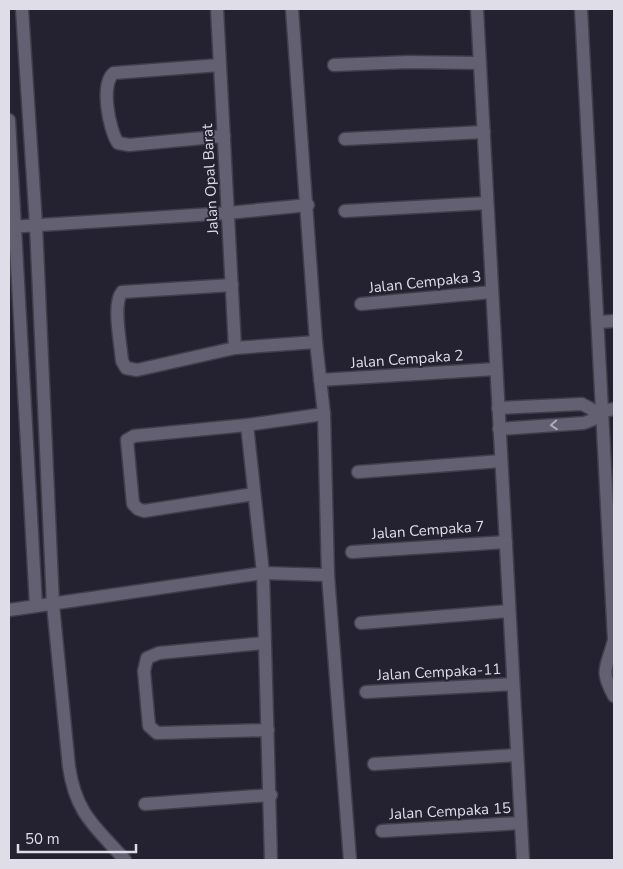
<svg xmlns="http://www.w3.org/2000/svg" width="623" height="869" viewBox="0 0 623 869" font-family="'Nunito Sans',sans-serif">
  <rect width="100%" height="100%" fill="#242231"/>
  <g fill="none" stroke-linecap="round" stroke-linejoin="round">
    <g stroke="#3f3e4a" stroke-width="15">
      <g id="street">
        <path d="M22,9L36,225L53,605L69,767C76,814 95,826 125,860"/>
        <path d="M217,9L235,348"/>
        <path d="M292,9L316,342L324,414L328,575L350,860"/>
        <path d="M477,9L523,860"/>
        <path d="M581,9L614,640"/>
        <path d="M220,65L114,73C100,83 109,130 118,143L129,145L224,136"/>
        <path d="M334,65L409,62L480,63"/>
        <path d="M9,120L36,606"/>
        <path d="M345,139L484,132"/>
        <path d="M345,211L487,203"/>
        <path d="M9,227L228,213L308,205"/>
        <path d="M232,285L122,292C112,304 121,345 122,361L126,368L137,370L235,348L316,342"/>
        <path d="M361,304L492,292"/>
        <path d="M599,322L614,321"/>
        <path d="M320,380L496,369"/>
        <path d="M498,408L582,404L597,412"/>
        <path d="M247,425L263,573L271,860"/>
        <path d="M499,429L584,423L592,420L597,412L614,409"/>
        <path d="M358,472L501,461"/>
        <path d="M254,494L144,511L138,509L133,504L127,440L134,436L247,425L324,414"/>
        <path d="M352,552L506,542"/>
        <path d="M9,610L263,573L328,575"/>
        <path d="M361,623L509,611"/>
        <path d="M614,640C607,668 599,669 614,696"/>
        <path d="M264,643L159,653L147,658L144,671L149,726L157,733L268,730"/>
        <path d="M366,692L513,684"/>
        <path d="M374,764L517,755"/>
        <path d="M145,804L271,795"/>
        <path d="M382,831L521,823"/>
      </g>
    </g>
    <use href="#street" stroke="#626071" stroke-width="12"/>
  </g>
  <defs><path id="oneway-chevron" d="M-2-3.5L2.5 0L-2 3.5" fill="none" stroke-width="1.6" stroke-linecap="round" stroke-linejoin="round" transform="scale(1.25)"/></defs>
  <use stroke="#adacb8" href="#oneway-chevron" transform="translate(554 425) rotate(176)"/>
  <g text-anchor="middle" stroke-width="4" stroke-linejoin="round" paint-order="stroke">
    <g font-size="15" fill="#dfdee8" stroke="#242231">
      <text transform="translate(210 179) rotate(-93)" y="5">Jalan Opal Barat</text>
      <text transform="translate(425 282) rotate(-6)" y="5">Jalan Cempaka 3</text>
      <text transform="translate(407 359) rotate(-4)" y="5">Jalan Cempaka 2</text>
      <text transform="translate(428 530) rotate(-4)" y="5">Jalan Cempaka 7</text>
      <text transform="translate(439 672) rotate(-3)" y="5">Jalan Cempaka-11</text>
      <text transform="translate(450 811) rotate(-3)" y="5">Jalan Cempaka 15</text>
    </g>
  </g>
  <rect width="623" height="869" fill="none" stroke="#dfdee8" stroke-width="20"/>
  <path d="M18 844v8h118v-8" fill="none" stroke="#dfdee8" stroke-width="2.5"/>
  <text x="25" y="844" font-size="15" fill="#dfdee8" stroke="#242231" stroke-width="4" paint-order="stroke">50 m</text>
</svg>
